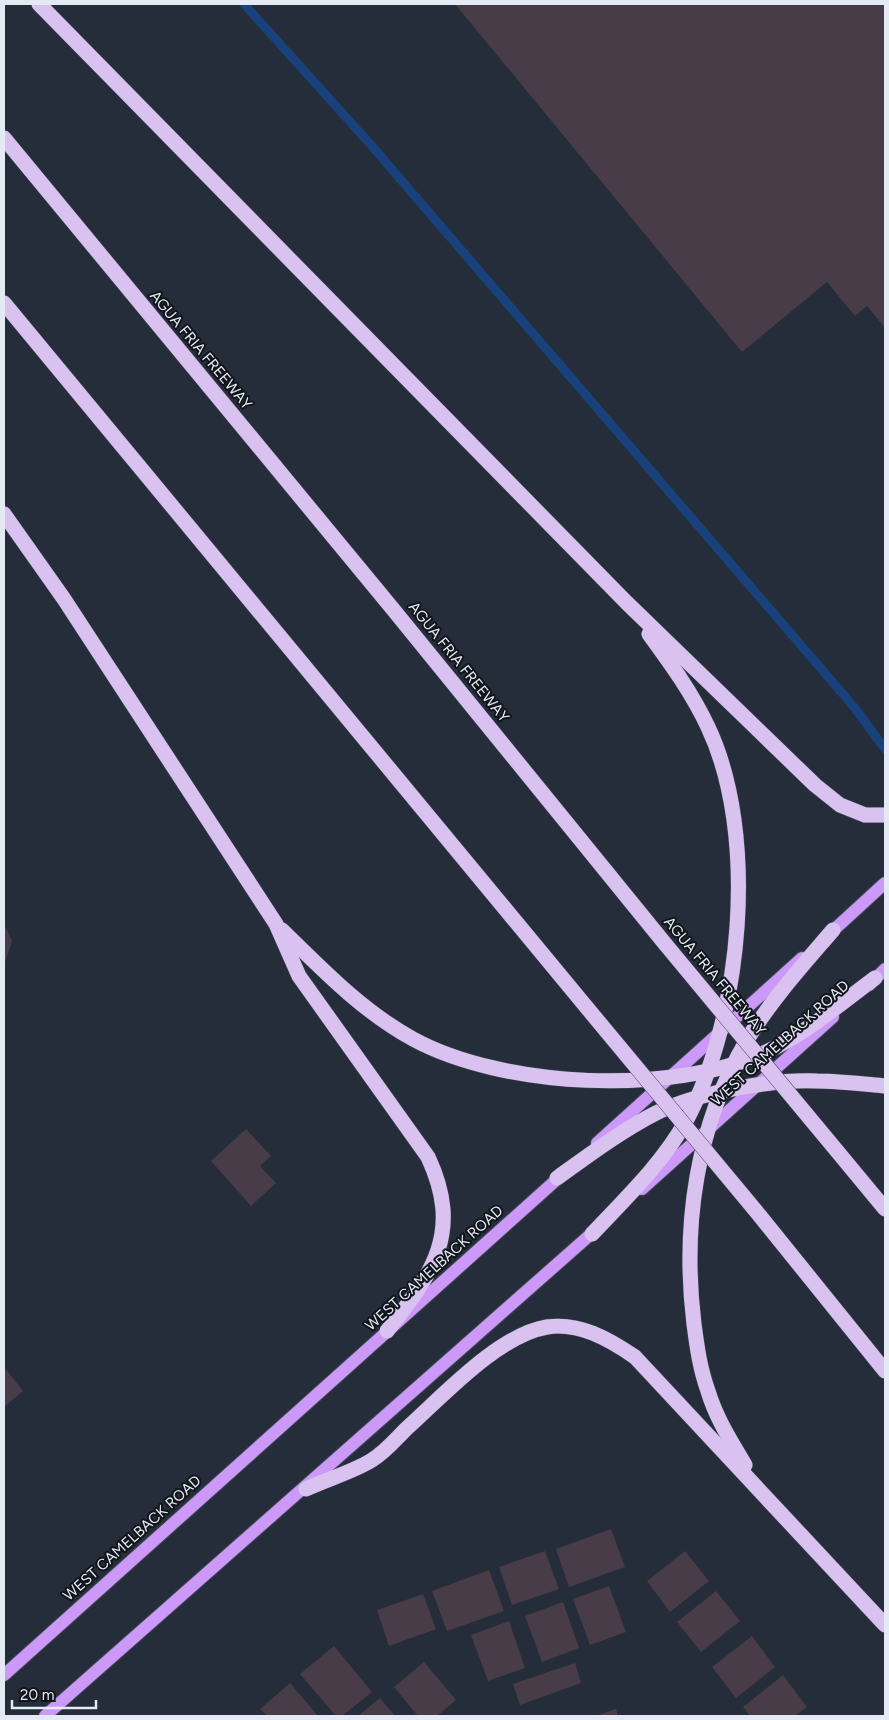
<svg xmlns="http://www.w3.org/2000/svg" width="889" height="1720" viewBox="0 0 889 1720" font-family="Figtree,sans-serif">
  <rect width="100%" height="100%" fill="#242d39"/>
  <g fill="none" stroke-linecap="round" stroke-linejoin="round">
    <path stroke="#19417b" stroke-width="9" d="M244,4L371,145L854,707L885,749"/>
  </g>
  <g fill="#483c48">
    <path d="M455,4H885V328L867,306L855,316L827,282L742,352Z"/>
    <path d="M4,924L12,941L4,965Z"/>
    <path d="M246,1129L271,1156L260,1166L276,1183L251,1206L211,1161Z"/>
    <path d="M4,1367L23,1391L4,1407Z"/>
    <path d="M611,1529L625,1567L569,1587L556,1549Z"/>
    <path d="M545,1551L559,1589L512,1605L499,1567Z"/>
    <path d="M685,1551L709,1581L670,1612L647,1581Z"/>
    <path d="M489,1570L504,1611L447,1631L432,1591Z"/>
    <path d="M609,1586L626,1632L590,1645L573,1599Z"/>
    <path d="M716,1591L740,1621L701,1652L677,1622Z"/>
    <path d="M423,1594L436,1629L389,1646L377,1610Z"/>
    <path d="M563,1602L579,1648L542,1662L525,1616Z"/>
    <path d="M509,1621L525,1668L488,1681L471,1635Z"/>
    <path d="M752,1636L775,1667L736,1698L712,1667Z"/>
    <path d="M334,1646L372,1692L342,1716H336L300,1674Z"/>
    <path d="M424,1662L456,1700L437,1716H418L394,1687Z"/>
    <path d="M575,1663L581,1683L520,1705L513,1684Z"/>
    <path d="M783,1675L807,1707L795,1716H750L743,1707Z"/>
    <path d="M290,1683L318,1716H267L260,1709Z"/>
    <path d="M380,1698L395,1716H358Z"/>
    <path d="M616,1709L618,1716H596Z"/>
  </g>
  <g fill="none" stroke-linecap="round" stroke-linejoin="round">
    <g stroke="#434b57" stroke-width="14">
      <g id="primary">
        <path d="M826,937L885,883"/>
        <path d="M869,985L885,969"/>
        <path d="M597,1143L802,958"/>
        <path d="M642,1189L833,1017"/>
        <path d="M4,1675L564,1173"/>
        <path d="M45,1716L599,1227"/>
      </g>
    </g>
    <g stroke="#434b57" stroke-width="16">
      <g id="highway">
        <path d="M39,4L627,603L815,785L840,805L865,815H885"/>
        <path d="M4,138L392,608L666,945"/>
        <path d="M4,303L588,1009"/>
        <path d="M4,514L64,599L276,924L299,976L428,1157C463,1232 433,1273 387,1331"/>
        <path d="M282,930C323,970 362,1011 413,1039C503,1088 672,1096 766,1052C805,1034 840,1004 875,978"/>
        <path d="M837,1151L885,1209"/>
        <path d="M557,1178C589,1155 621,1131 656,1113C697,1093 771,1079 817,1081C839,1081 863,1084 885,1086"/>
        <path d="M760,1216L885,1371"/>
        <path d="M592,1234C625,1199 662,1164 686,1121C742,1017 759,835 708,727C692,693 671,664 649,634"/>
        <path d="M745,1465C731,1441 716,1418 708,1391C700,1369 697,1347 694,1324C682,1227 696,1125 747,1040C771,1000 803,965 833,930"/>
        <path d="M306,1489C327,1479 353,1472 372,1460C385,1452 396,1439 406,1429C442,1397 498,1335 547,1327C579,1322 609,1339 635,1357L885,1625"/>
      </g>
    </g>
    <use href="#primary" stroke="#cd99f9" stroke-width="12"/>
    <use href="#highway" stroke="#dac2f0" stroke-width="15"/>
    <g stroke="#434b57" stroke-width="16" stroke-linecap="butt">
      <g id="highway-bridge">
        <path d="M666,945L837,1151"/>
        <path d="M588,1009L760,1216"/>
      </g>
    </g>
    <use href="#highway-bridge" stroke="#dac2f0" stroke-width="15"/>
  </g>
  <g text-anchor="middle" stroke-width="4" stroke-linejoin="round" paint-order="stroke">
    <g font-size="15" fill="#e4eaf3" stroke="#11151b">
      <text transform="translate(201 350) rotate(50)" y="5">AGUA FRIA FREEWAY</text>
      <text transform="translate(459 662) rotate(51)" y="5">AGUA FRIA FREEWAY</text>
      <text transform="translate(715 976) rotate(50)" y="5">AGUA FRIA FREEWAY</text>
      <text transform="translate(780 1043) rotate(-42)" y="5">WEST CAMELBACK ROAD</text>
      <text transform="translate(434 1268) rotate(-42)" y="5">WEST CAMELBACK ROAD</text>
      <text transform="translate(132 1538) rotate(-42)" y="5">WEST CAMELBACK ROAD</text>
    </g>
  </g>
  <rect width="889" height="1720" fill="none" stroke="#e4eaf3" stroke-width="10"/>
  <path d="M12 1700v8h84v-8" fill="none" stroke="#e4eaf3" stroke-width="2.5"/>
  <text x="20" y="1700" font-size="15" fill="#e4eaf3" stroke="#11151b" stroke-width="4" paint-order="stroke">20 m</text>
</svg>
